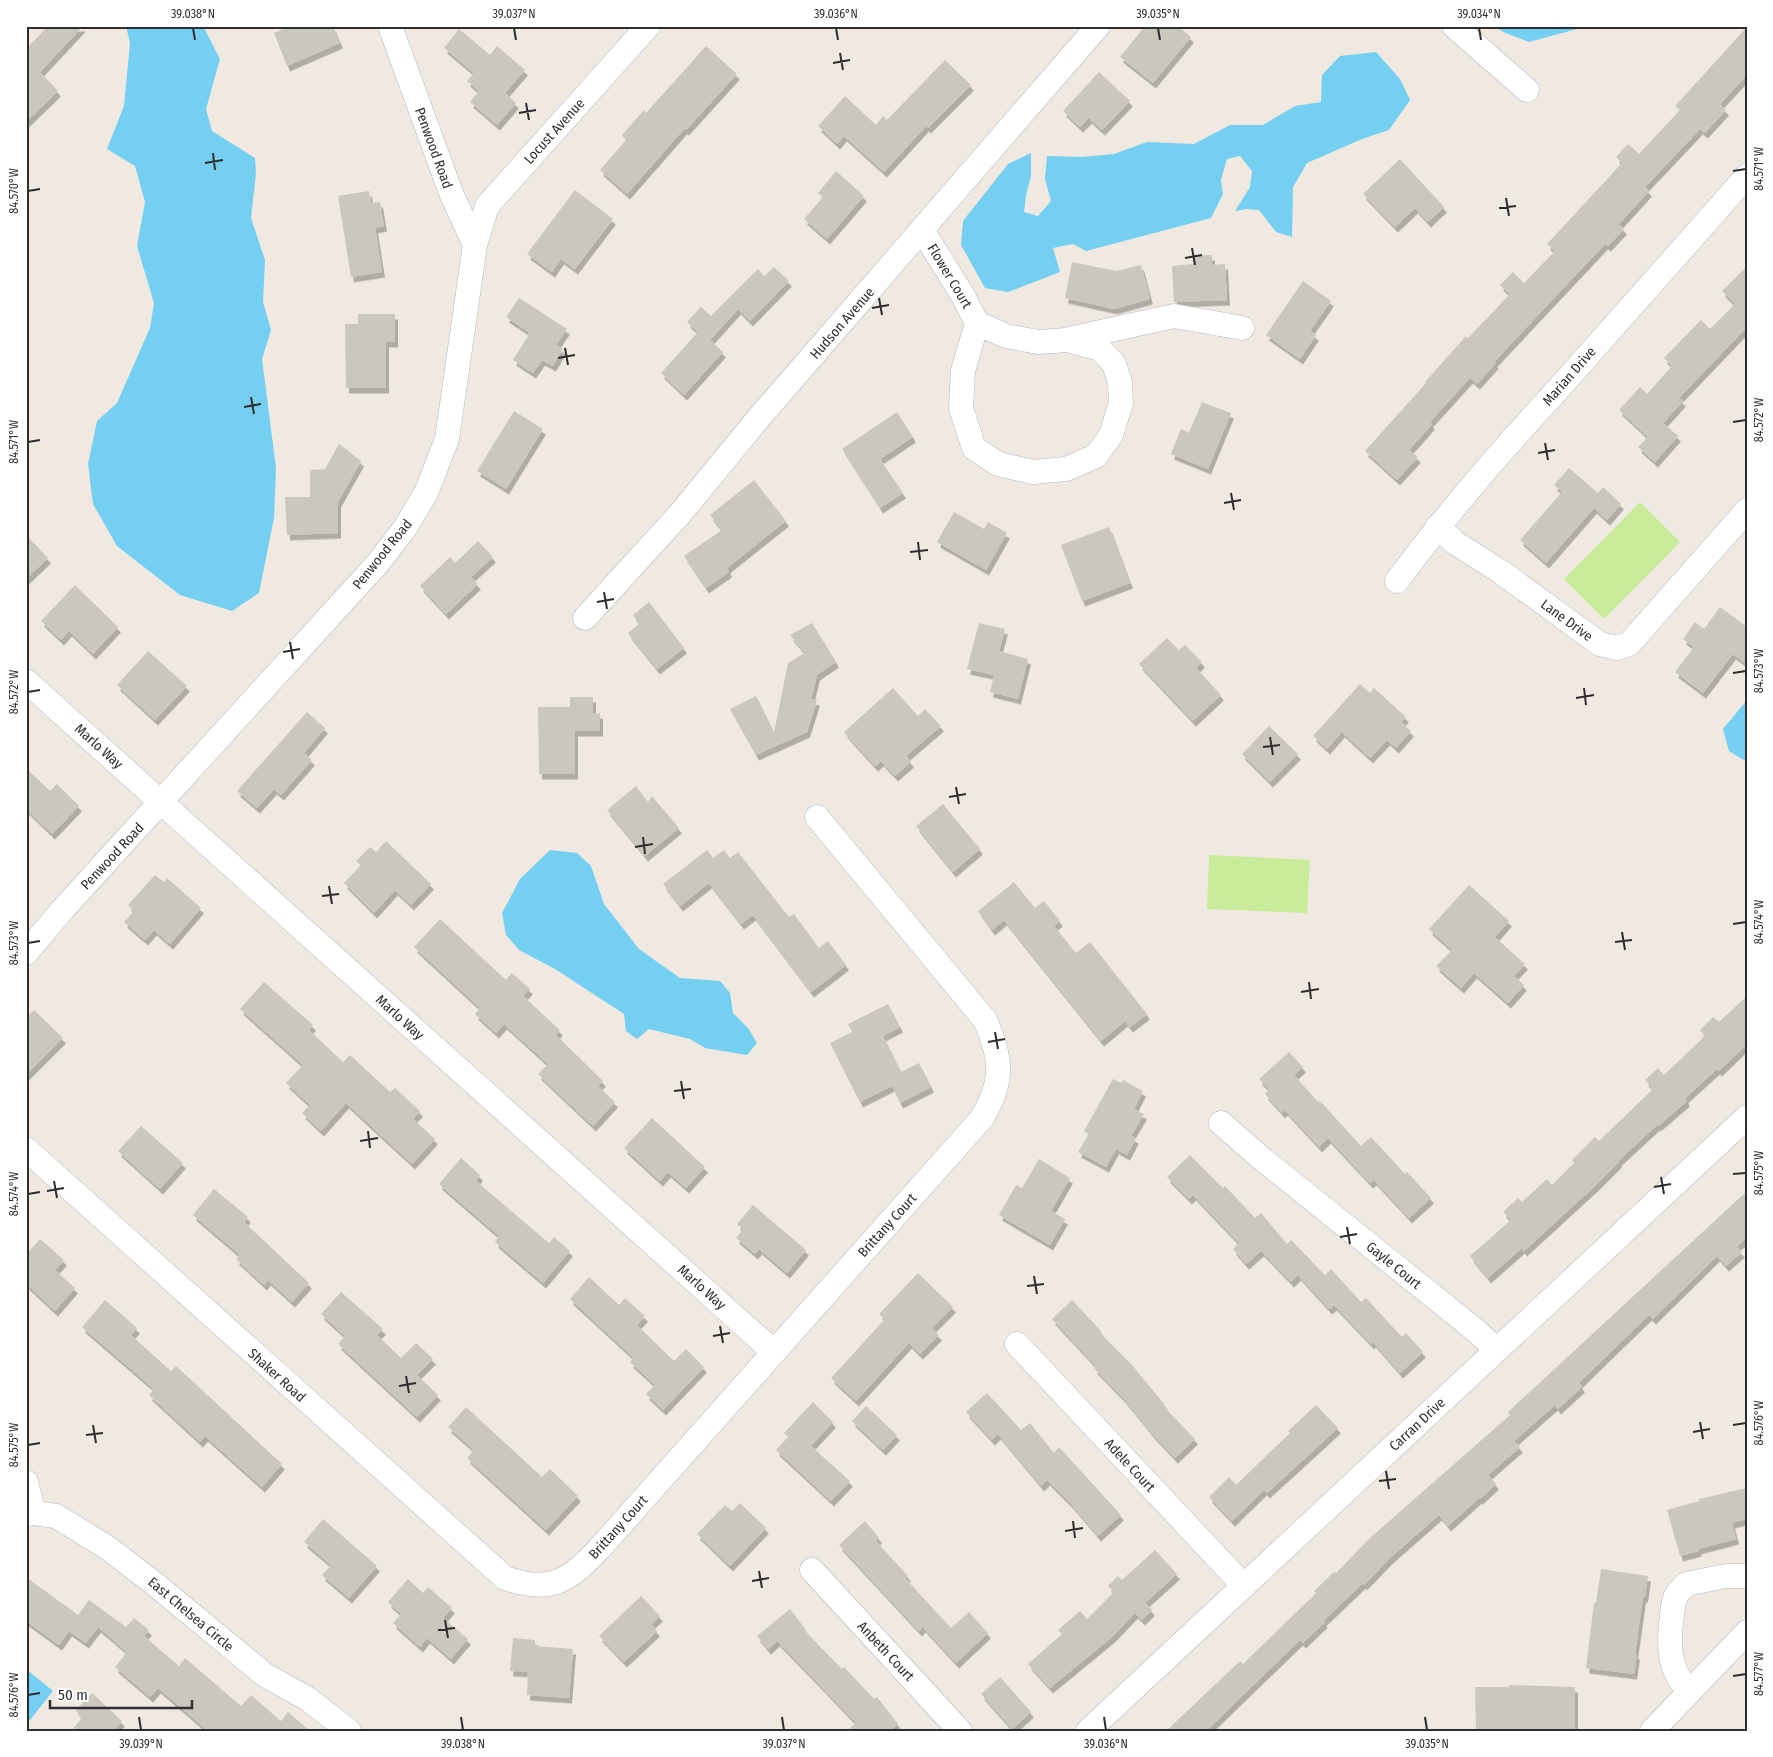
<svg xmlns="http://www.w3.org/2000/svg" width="1773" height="1757" viewBox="0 0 1773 1757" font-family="'Fira Sans Condensed',sans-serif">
  <defs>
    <filter id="shadow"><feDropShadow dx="3" dy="5.5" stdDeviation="0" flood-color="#0004"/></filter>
  </defs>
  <rect width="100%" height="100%" fill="#efe9e1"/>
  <g fill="#c9ec9a">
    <path d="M1640,502L1680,542L1604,619L1564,579Z"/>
    <path d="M1209,855L1310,860L1307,913L1207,909Z"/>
  </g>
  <g fill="#75cff0">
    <path d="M126,26H203L220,59L206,109L212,131L255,158L256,173L251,218L265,260L263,302L271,330L262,359L276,468L274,518L259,593L232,611L180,595L117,546L93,504L88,464L97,421L117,403L150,328L154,303L137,246L145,202L135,166L107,149L124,106L130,43Z"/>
    <path d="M1495,26H1576L1577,29L1529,42L1503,32Z"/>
    <path d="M1376,52L1400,79L1410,100L1389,130L1362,139L1307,163L1293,187L1292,237L1276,232L1259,210L1247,209L1235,211L1250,187L1252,171L1240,156L1227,159L1221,180L1223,194L1211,218L1086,251L1073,244L1053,248L1060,272L1008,292L985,288L961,245L963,221L1008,164L1031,153V176L1026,195L1024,212L1038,216L1051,201L1045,179L1047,156L1083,157L1114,154L1147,142L1194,144L1230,125H1263L1295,106L1321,102L1322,75L1340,56Z"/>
    <path d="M1747,700V762L1729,751L1723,729Z"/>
    <path d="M550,850L577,853L591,866L604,904L639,949L680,978L720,981L730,993L733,1013L748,1028L757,1043L747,1055L705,1048L690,1039L649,1029L637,1039L626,1031L624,1014L555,969L519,950L506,935L502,913L520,879Z"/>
    <path d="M26,1669L53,1691L26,1725Z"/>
  </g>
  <g fill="#cbc7bf" filter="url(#shadow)">
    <path d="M48,26H83L40,72L58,91L26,122V49Z"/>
    <path d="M290,26H333L340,43L287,66L274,33Z"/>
    <path d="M1145,26H1178L1191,37L1153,83L1120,57Z"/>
    <path d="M1747,27V75L1720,104L1726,110L1705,133L1700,129L1645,187L1649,191L1619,224L1624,229L1608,246L1605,244L1494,362L1496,363L1477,384L1470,378L1430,422L1432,424L1409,450L1418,457L1397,480L1365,451L1426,383L1425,382L1466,336L1468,338L1510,294L1500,285L1513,272L1524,283L1555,251L1547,244L1622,163L1616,157L1628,144L1639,154L1680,110L1675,106Z"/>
    <path d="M459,29L490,55L497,46L525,70L505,93L516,103L497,125L470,102L479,91L467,81L474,73L444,48Z"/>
    <path d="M706,46L737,74L686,130L684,129L627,194L600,170L626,140L622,135L644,110L646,113Z"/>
    <path d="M945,60L971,85L928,128L926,126L884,172L844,136L837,144L818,126L845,96L876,125L883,116L887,120Z"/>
    <path d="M1099,72L1130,101L1102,130L1089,118L1080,127L1063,111Z"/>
    <path d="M1400,159L1444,207L1428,222L1415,208L1395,227L1363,194Z"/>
    <path d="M836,171L864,196L827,239L804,219L823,197L818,193Z"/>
    <path d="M575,190L613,219L575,269L561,259L552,272L527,254Z"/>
    <path d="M369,191L371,203L380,202L384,226L375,228L382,272L351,277L338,196Z"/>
    <path d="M1212,255V265L1225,264L1227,300L1174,302L1172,266L1193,264V256Z"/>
    <path d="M1072,262L1117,271L1141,265L1150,299L1114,309L1065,298Z"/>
    <path d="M1747,266V327L1679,398L1683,401L1663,423L1678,436L1655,462L1638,447L1648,437L1619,410L1640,387L1647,394L1672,366L1664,358L1701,320L1710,329L1735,304L1722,291Z"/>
    <path d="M774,267L789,281L750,321L738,309L710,340L723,352L684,395L661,373L698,332L687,322L701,307L711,316L758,269L764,276Z"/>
    <path d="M1303,281L1331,301L1310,331L1316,335L1300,359L1266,335Z"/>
    <path d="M519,298L567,329L556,345L563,349L553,366L542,360L533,373L513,360L530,333L506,317Z"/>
    <path d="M358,314H395V342H386V388H346L345,324H358Z"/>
    <path d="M1202,402L1231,413L1208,469L1171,454L1181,429L1189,433Z"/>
    <path d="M514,411L543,429L506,489L477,471Z"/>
    <path d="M897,412L913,437L880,459L903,493L880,508L842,449Z"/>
    <path d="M339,444L361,461L338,502V533L287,535L285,497H310V470L325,469Z"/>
    <path d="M1569,468L1598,493L1603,487L1621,504L1607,520L1594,508L1546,563L1520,540L1562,492L1554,485Z"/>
    <path d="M754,480L786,521L727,568L729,572L706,588L684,556L722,530L710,515Z"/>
    <path d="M954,512L984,529L988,522L1007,533L986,570L937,542Z"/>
    <path d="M1109,527L1130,583L1082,601L1061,545Z"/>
    <path d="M26,535L48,558L26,579Z"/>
    <path d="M478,541L493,557L471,577L478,584L446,614L420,586L450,557L455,563Z"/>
    <path d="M75,585L118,627L93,654L69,631L61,640L41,621Z"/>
    <path d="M649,602L684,648L657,669L628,633L639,624L633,615Z"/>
    <path d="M1720,607L1747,627V664L1733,654L1703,693L1675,672L1694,647L1683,639L1695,622L1704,629Z"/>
    <path d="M812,623L836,662L817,675L811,699L817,700L807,732L756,755L730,709L756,696L774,733L788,663L805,653L790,635Z"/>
    <path d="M979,623L1005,629L999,651L1028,659L1018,699L990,692L994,675L967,669Z"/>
    <path d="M1167,638L1179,650L1185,645L1202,662L1196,668L1221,695L1193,721L1139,664Z"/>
    <path d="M148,651L187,686L155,720L117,685Z"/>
    <path d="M1360,684L1370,693L1374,688L1406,717L1401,722L1411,731L1396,748L1387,740L1370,758L1342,732L1327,749L1313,736Z"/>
    <path d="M893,688L918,716L925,709L941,726L906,756L911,762L895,776L881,761L875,766L844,732Z"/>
    <path d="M570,697H593V714L600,713V731H575V774H539L538,707H570Z"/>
    <path d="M307,712L325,728L304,753L312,760L281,795L274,789L257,808L237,791Z"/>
    <path d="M1269,726L1298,754L1270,782L1242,754Z"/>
    <path d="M26,768L50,791L57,784L79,806L52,834L26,809Z"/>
    <path d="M636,786L648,802L652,796L679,828L645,856L607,810Z"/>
    <path d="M943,804L980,849L953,872L916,826Z"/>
    <path d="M386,841L431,884L411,905L395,890L374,913L344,883L361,865L356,861L370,847L376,852Z"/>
    <path d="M707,850L713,858L724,850L730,858L738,852L789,917L794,914L819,948L828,941L846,965L811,992L753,915L741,924L709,883L680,906L663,884Z"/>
    <path d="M155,875L164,882L167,878L201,908L170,944L154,930L145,940L124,922L134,911L128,905Z"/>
    <path d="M1014,882L1035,908L1044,901L1060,921L1054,926L1076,953L1090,942L1147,1014L1130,1027L1125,1021L1101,1041L1004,920L992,930L978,911Z"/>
    <path d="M1469,885L1509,921L1495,937L1525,964L1514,976L1524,985L1508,1003L1474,973L1461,988L1436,966L1452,950L1429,929Z"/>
    <path d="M440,919L506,980L512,973L530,989L523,996L560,1030L556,1035L603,1081L598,1086L615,1102L593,1126L538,1074L548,1064L504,1024L496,1033L475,1014L480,1008L414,947Z"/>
    <path d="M264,982L313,1025L309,1030L343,1062L350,1055L390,1092L395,1088L420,1111L413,1119L435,1139L412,1164L346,1103L321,1131L302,1113L310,1105L286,1083L303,1065L240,1009Z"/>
    <path d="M1747,996V1044L1719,1071L1717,1069L1685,1098L1687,1101L1658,1126L1657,1125L1618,1161L1619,1162L1596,1185L1524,1251L1522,1248L1488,1278L1470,1256L1511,1220L1503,1212L1518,1198L1522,1202L1547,1179L1552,1185L1574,1163L1572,1160L1595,1137L1599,1141L1653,1089L1645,1080L1658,1068L1664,1075L1705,1036L1700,1030L1713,1017L1719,1022Z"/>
    <path d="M888,1004L900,1027L883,1036L901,1072L919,1063L931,1087L900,1103L892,1086L860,1102L830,1043L852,1032L848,1024Z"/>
    <path d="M34,1010L63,1038L26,1075V1018Z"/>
    <path d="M1289,1052L1303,1067L1294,1075L1318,1102L1320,1101L1361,1146L1371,1137L1405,1174L1407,1172L1431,1198L1409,1218L1374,1180L1370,1183L1328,1138L1319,1147L1285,1110L1282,1113L1265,1094L1269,1089L1259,1079Z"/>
    <path d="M1113,1079L1121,1083L1123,1080L1143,1091L1134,1109L1144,1114L1131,1136L1136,1138L1127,1155L1116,1149L1106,1167L1078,1152L1089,1134L1084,1131Z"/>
    <path d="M652,1118L705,1167L686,1188L668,1172L660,1181L624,1148Z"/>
    <path d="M141,1126L183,1163L160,1189L118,1151Z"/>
    <path d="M1190,1155L1223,1188L1225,1186L1255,1218L1261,1213L1287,1244L1291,1240L1325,1275L1331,1269L1361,1302L1366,1298L1402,1337L1406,1333L1423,1352L1400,1373L1373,1342L1371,1344L1334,1305L1329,1309L1298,1275L1291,1282L1261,1251L1246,1264L1233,1249L1239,1243L1193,1195L1189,1199L1167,1177Z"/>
    <path d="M461,1158L480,1175L476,1181L517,1216L549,1243L554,1237L570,1251L543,1283L495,1242L499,1236L439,1184Z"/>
    <path d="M1039,1159L1070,1178L1051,1211L1065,1219L1050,1245L999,1215L1016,1185L1022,1188Z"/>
    <path d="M214,1189L248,1217L244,1222L309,1283L292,1302L268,1280L264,1285L236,1259L240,1255L193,1215Z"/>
    <path d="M1747,1191V1237L1736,1247L1742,1252L1726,1266L1717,1256L1653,1319L1649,1315L1620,1343L1579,1383L1582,1387L1558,1409L1555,1405L1514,1441L1520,1447L1488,1475L1496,1484L1480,1499L1479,1498L1448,1526L1439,1515L1390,1558L1364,1585L1363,1583L1323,1621L1325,1622L1303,1643L1300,1640L1206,1731H1166L1240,1661L1243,1664L1316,1593L1314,1591L1334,1572L1336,1573L1370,1538L1510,1415L1508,1412Z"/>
    <path d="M753,1205L806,1250L787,1273L759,1249L755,1254L736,1238L743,1229L737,1224Z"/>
    <path d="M40,1239L64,1260L55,1270L75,1288L55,1311L26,1284V1255Z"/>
    <path d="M918,1273L953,1307L932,1328L939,1335L920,1354L909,1343L856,1401L831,1378L885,1319L879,1314Z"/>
    <path d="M589,1277L619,1305L625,1298L645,1316L637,1325L674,1361L686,1349L704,1367L663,1410L646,1394L655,1385L630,1362L634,1358L570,1299Z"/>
    <path d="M341,1292L383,1329L377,1335L401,1358L416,1343L433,1359L417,1375L438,1395L417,1417L338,1344L345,1336L321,1314Z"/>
    <path d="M105,1300L137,1328L131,1335L171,1371L176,1366L282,1464L262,1487L205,1436L200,1442L149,1395L154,1389L82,1327Z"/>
    <path d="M1072,1300L1101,1331L1100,1333L1132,1365L1165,1405L1163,1406L1195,1439L1175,1458L1154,1436L1124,1399L1094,1368L1096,1366L1052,1319Z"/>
    <path d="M987,1393L1021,1430L1030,1423L1054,1453L1059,1447L1121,1515L1098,1536L1071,1504L1047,1480L1041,1486L998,1434L992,1440L966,1412Z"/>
    <path d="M813,1402L833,1422L811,1446L850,1481L831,1501L776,1450L788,1437L784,1433Z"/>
    <path d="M1316,1405L1338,1428L1267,1493L1264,1490L1232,1521L1209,1497L1229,1477L1236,1485L1290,1433L1288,1431Z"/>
    <path d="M866,1406L897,1435L883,1450L852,1421Z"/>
    <path d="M466,1407L542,1477L550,1469L578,1496L546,1530L467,1458L474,1450L448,1427Z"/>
    <path d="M1747,1488V1519L1732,1523L1736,1539L1698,1549L1699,1551L1680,1556L1667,1510L1699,1501V1499Z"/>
    <path d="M740,1503L766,1528L730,1566L697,1534L725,1505L732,1511Z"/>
    <path d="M323,1519L377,1566L349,1598L322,1575L331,1565L304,1542Z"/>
    <path d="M865,1521L879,1538L876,1541L908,1576L905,1578L951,1628L969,1612L988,1633L956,1663L923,1627L919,1631L839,1545Z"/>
    <path d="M1155,1550L1177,1574L1145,1603L1152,1610L1142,1620L1135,1613L1112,1637L1050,1688L1028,1664L1062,1634L1058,1630L1080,1611L1087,1619L1114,1592L1108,1586L1118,1576L1122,1580Z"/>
    <path d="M1601,1569L1648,1576L1645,1597H1643L1635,1654H1637L1634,1674L1586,1668L1594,1603H1596Z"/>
    <path d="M26,1577L78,1615L89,1600L126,1627L134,1618L149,1630L144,1636L179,1666L185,1658L241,1706L251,1695L281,1721L288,1712L310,1731H208L158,1688L150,1697L115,1667L127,1652L98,1627L86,1643L69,1631L59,1645L26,1621Z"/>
    <path d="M408,1579L423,1593L428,1587L452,1608L443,1618L468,1639L451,1659L427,1638L420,1647L393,1623L401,1614L388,1602Z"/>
    <path d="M641,1596L660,1616L651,1624L657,1631L624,1662L599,1636Z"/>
    <path d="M790,1609L806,1630L805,1631L842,1669L844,1667L874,1699L877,1697L898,1724L890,1731H846L856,1723L813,1678L777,1641L768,1649L757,1636Z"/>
    <path d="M513,1638L535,1640V1646L573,1649L569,1698L527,1695L528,1672L510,1671Z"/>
    <path d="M1000,1677L1031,1712L1012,1729L981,1694Z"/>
    <path d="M1509,1685L1575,1687V1731H1476L1475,1687H1509Z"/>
    <path d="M92,1693L122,1721L113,1731H71L81,1719L76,1710Z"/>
  </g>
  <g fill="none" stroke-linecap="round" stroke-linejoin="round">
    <g stroke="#b4b7c1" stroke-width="25">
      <g id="minor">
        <path d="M1454,26L1527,90"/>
        <path d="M922,230L962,294L977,323L963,371L961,408L974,448L998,464L1033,472L1066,469L1096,456L1111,435L1121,403L1120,382L1114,364L1100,349L1067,340L1038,342L1006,336L977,323"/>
        <path d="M475,245L487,206L648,26"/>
        <path d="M1069,339L1174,316L1242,328"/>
        <path d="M1438,526L1454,542L1501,572L1600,644L1617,648L1629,644L1747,510"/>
        <path d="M1397,581C1445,516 1497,455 1552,396L1747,176"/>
        <path d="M585,618L679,515L757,420L1098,26"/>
        <path d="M26,681L774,1352"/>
        <path d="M26,953L64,908L378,563L405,528L426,493L447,439L475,245L451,193L390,26"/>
        <path d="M1221,1123L1261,1158L1474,1329L1497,1350"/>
        <path d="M26,1149L505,1578C551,1594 568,1581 599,1549L982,1118C1004,1081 1002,1058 985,1020L817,817"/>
        <path d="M1017,1344L1244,1586"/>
        <path d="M26,1482L34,1513"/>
        <path d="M26,1514L34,1513L56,1516L108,1548L156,1585L265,1675L308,1699L349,1731"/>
        <path d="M812,1570L960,1731"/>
        <path d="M1690,1691C1668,1672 1668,1643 1672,1615C1673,1609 1673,1601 1676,1596C1678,1592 1683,1587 1686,1584L1726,1576H1747"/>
        <path d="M1088,1731L1747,1117"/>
        <path d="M1652,1731L1747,1632"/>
      </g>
    </g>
    <use href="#minor" stroke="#fff" stroke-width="24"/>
  </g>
  <path fill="none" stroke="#2e2e2e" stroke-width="2" d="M193,28L195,40M514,28L516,40M836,28L838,40M1158,28L1160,40M1479,28L1481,40M840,53L843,70M833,63L850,60M526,103L529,120M519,113L536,110M213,153L215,170M205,163L223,160M1733,171L1746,169M28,191L40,189M1506,198L1509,216M1499,208L1516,206M1192,248L1195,265M1185,258L1202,255M879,298L882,315M872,308L889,305M565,348L568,365M558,358L575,355M251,397L254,414M244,407L261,404M1733,422L1746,420M28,442L40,440M1545,443L1548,460M1538,453L1555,450M1231,493L1234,510M1224,503L1241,500M918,542L920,560M910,552L928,550M604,592L607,609M597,602L614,599M290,642L293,659M283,652L300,649M1733,673L1746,671M1584,688L1586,705M28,692L40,690M1576,698L1594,695M1270,737L1273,755M1263,747L1280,745M956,787L959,804M949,797L966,794M643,837L645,854M635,847L653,844M329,886L332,904M322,896L339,894M1733,924L1746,922M1622,932L1625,950M1615,942L1632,940M28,943L40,941M1309,982L1311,999M1301,992L1319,989M995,1032L998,1049M988,1042L1005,1039M681,1081L684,1099M674,1091L691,1089M368,1131L370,1148M360,1141L378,1138M1733,1174L1746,1173M1661,1177L1664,1194M54,1181L57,1198M1654,1187L1671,1184M47,1191L64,1188M28,1194L40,1192M1347,1227L1350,1244M1340,1237L1357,1234M1034,1276L1037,1294M1027,1286L1044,1284M720,1326L723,1343M713,1336L730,1333M406,1376L409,1393M399,1386L416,1383M1700,1422L1703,1439M93,1425L96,1443M1733,1425L1746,1423M1693,1432L1710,1429M86,1435L103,1433M28,1445L40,1443M1386,1471L1389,1489M1379,1481L1396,1479M1073,1521L1075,1538M1065,1531L1083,1528M759,1571L762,1588M752,1581L769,1578M445,1620L448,1638M438,1630L455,1628M1733,1676L1746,1674M28,1695L40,1693M139,1717L141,1730M461,1717L463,1730M782,1717L784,1730M1104,1717L1106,1730M1425,1717L1427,1730"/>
  <g text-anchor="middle" stroke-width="4.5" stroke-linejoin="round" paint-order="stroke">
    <g font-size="14" fill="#2e2e2e" stroke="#fff">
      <text transform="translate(554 131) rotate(-48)" y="5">Locust Avenue</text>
      <text transform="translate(434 148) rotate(70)" y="5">Penwood Road</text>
      <text transform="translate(950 276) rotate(59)" y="5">Flower Court</text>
      <text transform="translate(842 323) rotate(-49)" y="5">Hudson Avenue</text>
      <text transform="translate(1569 376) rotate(-49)" y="5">Marian Drive</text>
      <text transform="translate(382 554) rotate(-51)" y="5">Penwood Road</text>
      <text transform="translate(1567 620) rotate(36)" y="5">Lane Drive</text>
      <text transform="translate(99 746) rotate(42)" y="5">Marlo Way</text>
      <text transform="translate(112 856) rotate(-47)" y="5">Penwood Road</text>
      <text transform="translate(400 1017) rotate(42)" y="5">Marlo Way</text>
      <text transform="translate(887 1225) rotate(-48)" y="5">Brittany Court</text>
      <text transform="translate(1394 1265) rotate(39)" y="5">Gayle Court</text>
      <text transform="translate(702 1287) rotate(42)" y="5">Marlo Way</text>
      <text transform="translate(277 1375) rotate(42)" y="5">Shaker Road</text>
      <text transform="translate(1417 1424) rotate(-43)" y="5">Carran Drive</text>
      <text transform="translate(1130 1465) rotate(47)" y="5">Adele Court</text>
      <text transform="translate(618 1527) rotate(-48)" y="5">Brittany Court</text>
      <text transform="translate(191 1614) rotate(40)" y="5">East Chelsea Circle</text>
      <text transform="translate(886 1651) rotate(47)" y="5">Anbeth Court</text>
    </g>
  </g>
  <rect width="1773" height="1757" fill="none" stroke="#ffffff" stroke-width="55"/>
  <path d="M50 1700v8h142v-8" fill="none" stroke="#2e2e2e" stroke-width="2.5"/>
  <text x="58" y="1700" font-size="15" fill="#2e2e2e" stroke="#ffffff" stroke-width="4" paint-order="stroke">50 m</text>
  <rect x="28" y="28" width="1718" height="1702" fill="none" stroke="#2e2e2e" stroke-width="2"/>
  <g font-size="12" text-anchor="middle" fill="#2e2e2e">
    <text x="193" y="18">39.038°N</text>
    <text x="514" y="18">39.037°N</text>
    <text x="836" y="18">39.036°N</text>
    <text x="1158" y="18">39.035°N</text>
    <text x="1479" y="18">39.034°N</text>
    <text transform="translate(1759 169) rotate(-90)" y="4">84.571°W</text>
    <text transform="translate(14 191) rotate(-90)" y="4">84.570°W</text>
    <text transform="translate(1759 420) rotate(-90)" y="4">84.572°W</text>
    <text transform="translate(14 442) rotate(-90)" y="4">84.571°W</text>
    <text transform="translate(1759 671) rotate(-90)" y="4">84.573°W</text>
    <text transform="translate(14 692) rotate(-90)" y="4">84.572°W</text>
    <text transform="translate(1759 922) rotate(-90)" y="4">84.574°W</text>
    <text transform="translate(14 943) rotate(-90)" y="4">84.573°W</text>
    <text transform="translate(1759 1173) rotate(-90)" y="4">84.575°W</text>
    <text transform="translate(14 1194) rotate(-90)" y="4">84.574°W</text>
    <text transform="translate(1759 1423) rotate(-90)" y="4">84.576°W</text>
    <text transform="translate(14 1445) rotate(-90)" y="4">84.575°W</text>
    <text transform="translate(1759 1674) rotate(-90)" y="4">84.577°W</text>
    <text transform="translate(14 1695) rotate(-90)" y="4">84.576°W</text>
    <text x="141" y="1748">39.039°N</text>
    <text x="463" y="1748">39.038°N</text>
    <text x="784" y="1748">39.037°N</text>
    <text x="1106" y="1748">39.036°N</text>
    <text x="1427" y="1748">39.035°N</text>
  </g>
</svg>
